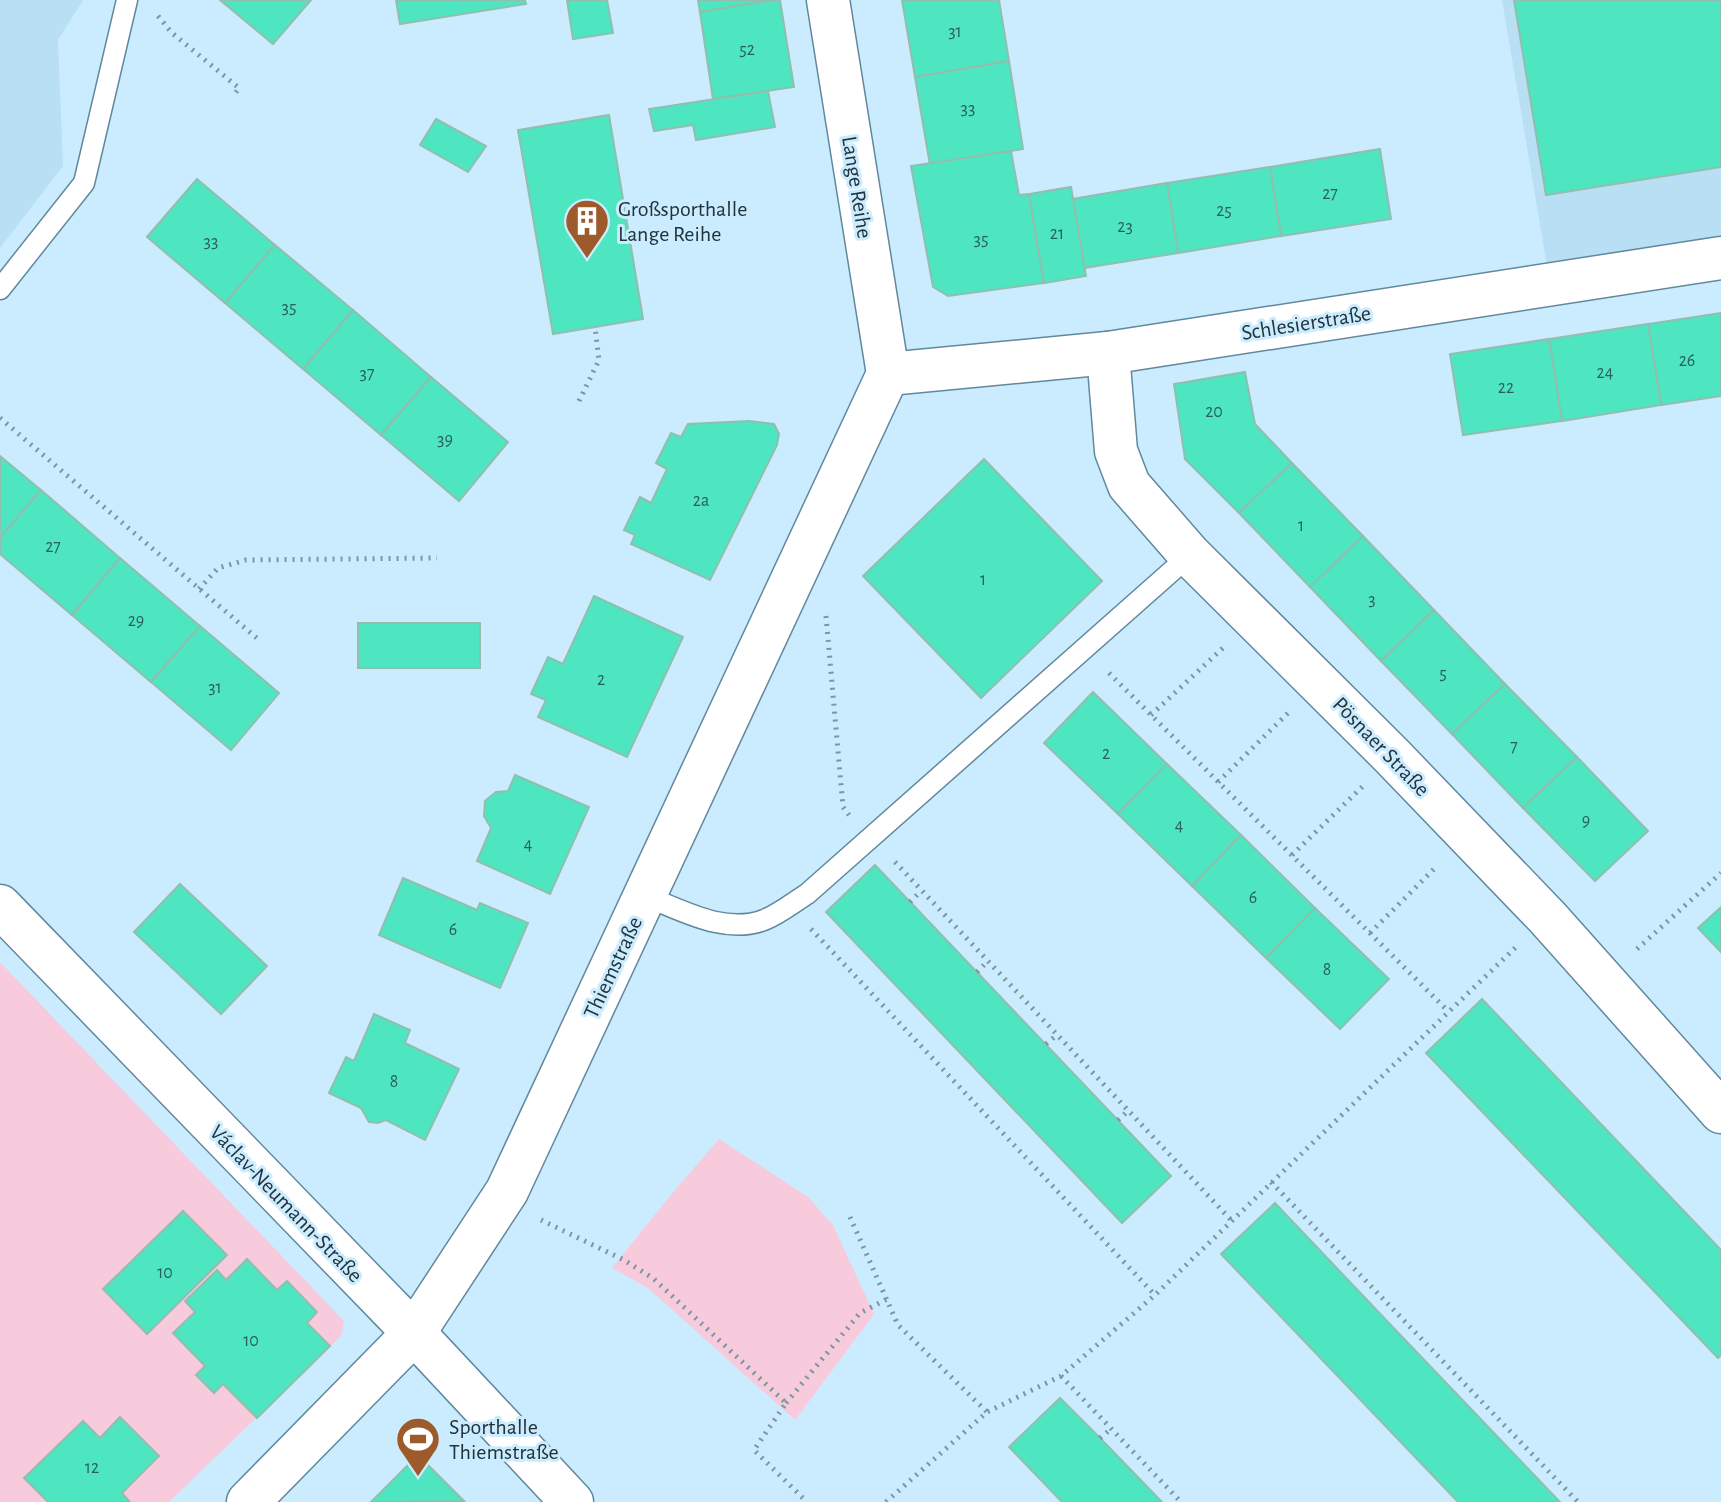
<svg xmlns="http://www.w3.org/2000/svg" width="1721" height="1502" viewBox="0 0 1721 1502" font-family="'Alegreya Sans',sans-serif">
  <rect width="100%" height="100%" fill="#cbecff"/>
  <g fill="#b9dff5">
    <path d="M0,0H83L58,40L63,166L0,248Z"/>
    <path d="M1502,0H1721V241L1547,266Z"/>
  </g>
  <g fill="#f7cadc">
    <path d="M0,962L344,1321L341,1336L169,1502H0Z"/>
    <path d="M719,1139L808,1197L833,1225L874,1314L795,1420L648,1288L612,1268L674,1191Z"/>
  </g>
  <g fill="#4ee6c0" stroke="#90beaf" stroke-width="2">
    <path d="M220,0H311L273,44Z"/>
    <path d="M396,0H525L526,4L400,24Z"/>
    <path d="M567,0H607L613,33L573,39Z"/>
    <path d="M698,0H773L700,12Z"/>
    <path d="M773,0H780L794,87L713,99L700,12Z"/>
    <path d="M902,0H999L1009,61L915,77Z"/>
    <path d="M1514,0H1721V167L1546,195Z"/>
    <path d="M1009,61L1023,149L930,165L915,77Z"/>
    <path d="M768,91L775,127L696,140L693,125L654,131L649,109Z"/>
    <path d="M609,115L643,319L553,334L518,130Z"/>
    <path d="M436,119L486,146L468,172L420,145Z"/>
    <path d="M1380,149L1391,219L1281,236L1270,167Z"/>
    <path d="M1011,151L1019,195L1029,194L1044,283L948,296L933,287L911,166Z"/>
    <path d="M1270,167L1281,236L1178,253L1167,183Z"/>
    <path d="M197,179L275,245L225,303L147,237Z"/>
    <path d="M1167,183L1178,253L1084,268L1072,199Z"/>
    <path d="M1071,187L1086,276L1044,283L1029,194Z"/>
    <path d="M275,245L353,310L303,369L225,303Z"/>
    <path d="M353,310L431,377L381,435L303,369Z"/>
    <path d="M1721,313V396L1661,405L1648,324Z"/>
    <path d="M1648,324L1661,405L1562,421L1549,339Z"/>
    <path d="M1549,339L1562,421L1463,435L1450,354Z"/>
    <path d="M1245,372L1255,424L1292,463L1239,513L1185,459L1174,384Z"/>
    <path d="M431,377L508,442L459,501L381,435Z"/>
    <path d="M749,421L774,424L779,434L777,445L710,580L631,544L635,535L624,530L640,497L651,503L667,469L656,463L671,433L681,437L688,424Z"/>
    <path d="M0,456L41,490L0,538Z"/>
    <path d="M984,459L1102,581L981,698L863,576Z"/>
    <path d="M1292,463L1363,536L1310,587L1239,513Z"/>
    <path d="M41,490L120,558L72,615L0,554V538Z"/>
    <path d="M1363,536L1434,610L1381,661L1310,587Z"/>
    <path d="M120,558L200,626L151,682L72,615Z"/>
    <path d="M594,596L683,637L627,757L538,717L546,700L531,694L548,657L563,664Z"/>
    <path d="M1434,610L1505,684L1452,734L1381,661Z"/>
    <rect x="358" y="623" width="122" height="45"/>
    <path d="M200,626L279,693L231,750L151,682Z"/>
    <path d="M1505,684L1577,757L1523,808L1452,734Z"/>
    <path d="M1093,692L1167,764L1118,814L1044,743Z"/>
    <path d="M1577,757L1648,831L1595,881L1523,808Z"/>
    <path d="M1167,764L1241,835L1192,886L1118,814Z"/>
    <path d="M515,775L589,807L550,894L477,861L491,828L484,816L485,801L496,792L508,791Z"/>
    <path d="M1241,835L1315,908L1266,958L1192,886Z"/>
    <path d="M875,865L1171,1176L1122,1223L826,912Z"/>
    <path d="M403,878L477,910L480,903L528,923L500,988L379,935Z"/>
    <path d="M180,884L267,966L221,1014L134,932Z"/>
    <path d="M1721,907V952L1698,928Z"/>
    <path d="M1315,908L1389,979L1340,1029L1266,958Z"/>
    <path d="M1482,999L1721,1250V1355L1718,1358L1426,1053Z"/>
    <path d="M374,1014L410,1030L405,1043L459,1069L425,1140L386,1120L378,1123L369,1122L361,1108L329,1093L346,1057L354,1061Z"/>
    <path d="M1275,1203L1387,1321L1560,1502H1458L1221,1254Z"/>
    <path d="M183,1211L227,1255L147,1334L103,1289Z"/>
    <path d="M247,1259L277,1290L287,1281L317,1312L307,1323L330,1346L257,1418L223,1384L214,1393L196,1375L205,1366L173,1333L195,1312L185,1301L217,1270L226,1280Z"/>
    <path d="M1060,1398L1100,1438L1162,1502H1062L1009,1447Z"/>
    <path d="M120,1417L159,1456L122,1493L130,1502H48L24,1478L83,1421L100,1438Z"/>
    <path d="M418,1455L464,1501L371,1502Z"/>
  </g>
  <g fill="none" stroke-linecap="round" stroke-linejoin="round">
    <g stroke="#61889d" stroke-width="23">
      <g id="lane">
        <path d="M0,289L84,183L127,0"/>
        <path d="M645,896C682,910 724,935 764,920C779,914 794,902 807,894L1190,555"/>
      </g>
    </g>
    <g stroke="#61889d" stroke-width="45">
      <g id="street">
        <path d="M828,0L888,374"/>
        <path d="M1108,353L1116,451L1129,485L1190,555L1393,757L1547,917L1721,1112"/>
        <path d="M888,374L1108,353L1721,258"/>
        <path d="M0,906L414,1333L572,1502"/>
        <path d="M248,1502L414,1333L507,1191L888,374"/>
      </g>
    </g>
    <g stroke="#7c95a3" stroke-width="5" stroke-dasharray="2 6" stroke-linecap="butt">
      <path d="M158,16L172,33L239,88L233,96"/>
      <path d="M579,401L599,360L595,327"/>
      <path d="M0,418L259,640"/>
      <path d="M199,589L218,568L246,560L437,558"/>
      <path d="M826,616L843,807L849,815"/>
      <path d="M1109,673L1448,1011"/>
      <path d="M1151,715L1224,647"/>
      <path d="M1218,782L1289,712"/>
      <path d="M1292,855L1363,786"/>
      <path d="M895,862L1231,1220"/>
      <path d="M910,902L921,891"/>
      <path d="M811,929L1155,1295"/>
      <path d="M1370,933L1437,866"/>
      <path d="M1637,949L1721,873"/>
      <path d="M977,972L987,962"/>
      <path d="M1046,1044L1057,1035"/>
      <path d="M1118,1120L1129,1110"/>
      <path d="M1271,1182L1578,1502"/>
      <path d="M850,1217L898,1325L987,1412"/>
      <path d="M541,1220L624,1260L654,1279L786,1403L754,1450L807,1502"/>
      <path d="M1061,1376L1181,1502"/>
      <path d="M786,1403L860,1313L887,1299"/>
      <path d="M1100,1438L1111,1429"/>
      <path d="M886,1502L987,1412L1061,1376L1155,1295L1516,947"/>
    </g>
    <use href="#lane" stroke="#fff" stroke-width="20"/>
    <use href="#street" stroke="#fff" stroke-width="42"/>
  </g>
  <defs>
    <g id="building-pin" transform="scale(2.3)"><path d="M0 17L-7.5 6A9.5 9.5 0 1 1 7.5 6Z" fill="#9d5a2b" stroke="#cbecff"/><path d="M-4-6H4V6H1V3H-1V6H-4ZM-2.5-4.3h1.7v1.8h-1.7ZM.8-4.3h1.7v1.8H.8ZM-2.5-1h1.7V.8h-1.7ZM.8-1h1.7V.8H.8Z" fill="#fff"/></g>
    <g id="stadium-pin" transform="scale(2.3)"><path d="M0 17L-7.5 6A9.5 9.5 0 1 1 7.5 6Z" fill="#9d5a2b" stroke="#cbecff"/><path d="M0-5a6.5 5 0 1 0 0 10a6.5 5 0 1 0 0-10ZM-3.5-1.8h7v3.6h-7Z" fill="#fff"/></g>
  </defs>
  <g fill-rule="evenodd">
    <use href="#building-pin" x="587" y="221"/>
    <use href="#stadium-pin" x="418" y="1439"/>
  </g>
  <g text-anchor="middle" stroke-width="6" stroke-linejoin="round" paint-order="stroke">
    <g font-size="18" fill="#2c5f5c">
      <text x="955" y="37">31</text>
      <text x="747" y="55">52</text>
      <text x="968" y="114">33</text>
      <text x="1330" y="199">27</text>
      <text x="1224" y="216">25</text>
      <text x="1125" y="232">23</text>
      <text x="1057" y="239">21</text>
      <text x="981" y="245">35</text>
      <text x="211" y="247">33</text>
      <text x="289" y="313">35</text>
      <text x="1687" y="366">26</text>
      <text x="1605" y="378">24</text>
      <text x="367" y="379">37</text>
      <text x="1506" y="393">22</text>
      <text x="1214" y="417">20</text>
      <text x="445" y="445">39</text>
      <text x="701" y="506">2a</text>
      <text x="1301" y="531">1</text>
      <text x="53" y="552">27</text>
      <text x="983" y="585">1</text>
      <text x="1372" y="605">3</text>
      <text x="136" y="626">29</text>
      <text x="1443" y="679">5</text>
      <text x="601" y="685">2</text>
      <text x="215" y="693">31</text>
      <text x="1514" y="752">7</text>
      <text x="1106" y="759">2</text>
      <text x="1586" y="826">9</text>
      <text x="1179" y="831">4</text>
      <text x="528" y="850">4</text>
      <text x="1253" y="903">6</text>
      <text x="453" y="935">6</text>
      <text x="1327" y="975">8</text>
      <text x="394" y="1087">8</text>
      <text x="165" y="1278">10</text>
      <text x="251" y="1346">10</text>
      <text x="92" y="1473">12</text>
    </g>
    <g font-size="22" fill="#21323b" stroke="#cbecff">
      <text transform="translate(858 187) rotate(81)" y="8">Lange Reihe</text>
      <text transform="translate(1306 322) rotate(-9)" y="8">Schlesierstraße</text>
      <text transform="translate(1382 746) rotate(46)" y="8">Pösnaer Straße</text>
      <text transform="translate(612 967) rotate(-65)" y="8">Thiemstraße</text>
      <text transform="translate(287 1203) rotate(46)" y="8">Václav-Neumann-Straße</text>
    </g>
    <g font-size="22" fill="#21323b" stroke="#cbecff" text-anchor="start">
      <text x="618" y="216">Großsporthalle<tspan x="618" dy="25">Lange Reihe</tspan></text>
      <text x="449" y="1434">Sporthalle<tspan x="449" dy="25">Thiemstraße</tspan></text>
    </g>
  </g>
</svg>
